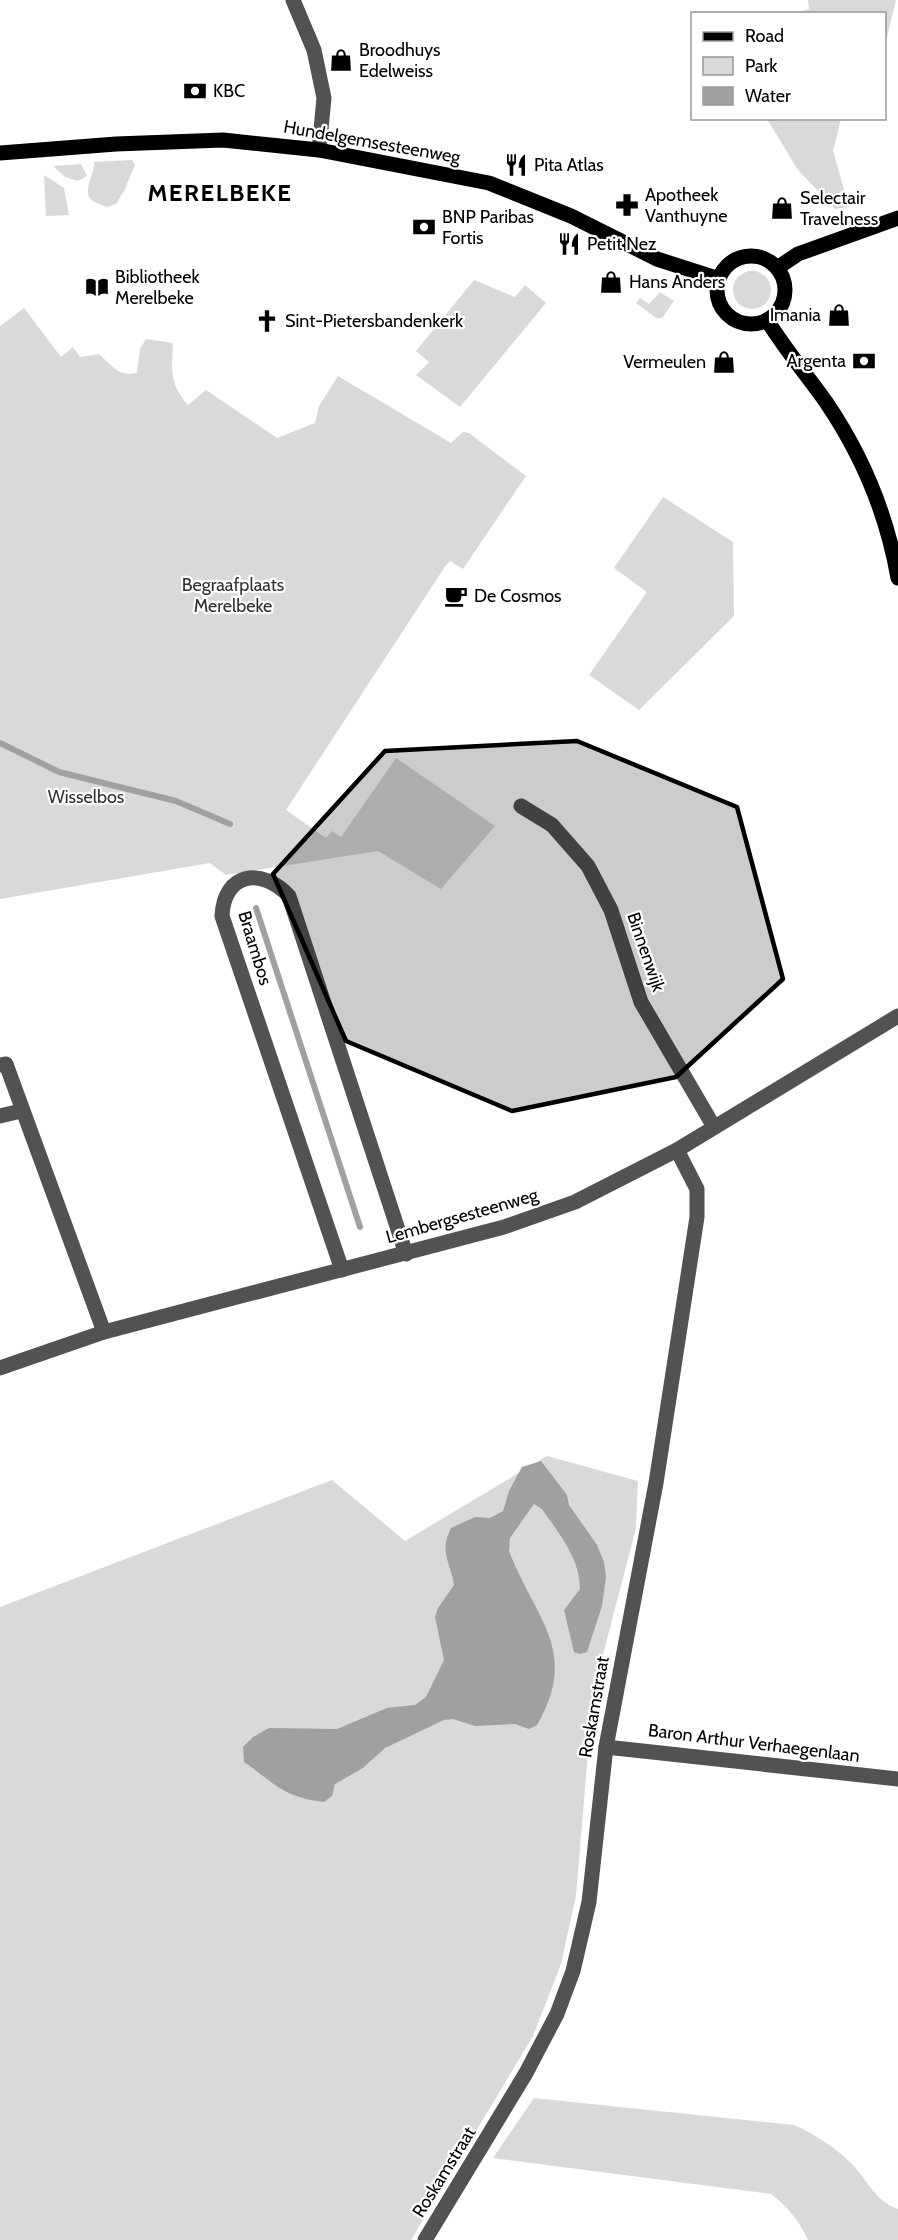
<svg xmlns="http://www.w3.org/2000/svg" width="898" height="2240" viewBox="0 0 898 2240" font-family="Cabin,sans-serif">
  <rect width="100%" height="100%" fill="#fff"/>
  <g fill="#d9d9d9">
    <path d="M808,0H896L885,45L884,14L796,13L809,9Z"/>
    <path d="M767,119H841L833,151L849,207L835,209L798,170Z"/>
    <path d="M132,160L135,165L124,191L116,204L107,207L94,202L89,197C85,183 95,174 94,162Z"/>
    <path d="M81,164L87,176L78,181L65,177L53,166Z"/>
    <path d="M44,175L64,188L69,215L46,216Z"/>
    <circle cx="752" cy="290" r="19"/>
    <path d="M474,280L515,297L525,285L546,303L460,407L416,375L429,362L416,351Z"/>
    <path d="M660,292L674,301L662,318H656L636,303L640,298L649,304Z"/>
    <path d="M24,308L61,357L73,347L80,357L99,354C111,365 120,378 137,373L140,349L146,339L173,343C172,370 169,383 188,405L206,390L277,438L315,423L319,406L338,376L451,443L463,432L469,433L526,476L463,569L450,561L446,565L286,810L326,838L332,831L341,837L396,758L495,826L441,889L378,851L226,875L210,863L0,899V326Z"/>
    <path d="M663,497L733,542L734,616L639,710L589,675L647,592L614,568Z"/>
    <path d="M547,1456L638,1481L636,1528L593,1693L576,1896L561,1964L533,2036L411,2240H0V1607L332,1480L405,1541Z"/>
    <path d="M534,2098L794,2125C816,2135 835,2147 852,2164C868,2181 875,2201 898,2209V2240H808C800,2222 787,2206 771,2194L493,2158Z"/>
  </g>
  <path fill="#a0a0a0" d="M541,1461L567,1495L569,1505L597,1545L604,1562L606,1577L602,1606L587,1652L580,1654L574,1652L564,1610L580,1589C580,1558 559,1534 542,1509L534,1504L510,1538L509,1551C535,1619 580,1650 537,1725L529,1729L515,1724L475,1726L453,1719L444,1720L385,1748L363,1768L335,1784L332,1796L324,1802C282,1797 276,1784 244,1762L243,1747L253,1737L269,1728L337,1729L387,1708L415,1705L426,1697L444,1660L435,1617L438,1608L454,1585C450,1560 439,1553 451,1528L475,1517L490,1518L503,1511L509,1491L522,1467Z"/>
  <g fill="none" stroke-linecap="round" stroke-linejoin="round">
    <g stroke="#a0a0a0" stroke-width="6">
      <path d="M0,743L59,772L176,801L230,824"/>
      <path d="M256,908L360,1227"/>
    </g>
    <g stroke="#525252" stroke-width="15">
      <path d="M293,0L314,50L324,98L319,150"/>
      <path d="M521,806L552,825L588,866L611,910L641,1002L714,1127"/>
      <path d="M0,1065L6,1064L104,1332"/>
      <path d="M0,1116L21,1111"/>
      <path d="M342,1270L222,916C224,872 262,867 289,896L406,1254"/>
      <path d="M0,1368L104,1332L504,1227L575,1202L677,1150L898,1016"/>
      <path d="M606,1747L898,1779"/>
      <path d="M425,2240L526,2073L557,2014L573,1971L589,1902L606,1747L656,1483L697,1217V1189L677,1150"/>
    </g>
    <g stroke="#000" stroke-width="15">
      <path d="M0,153L116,144L223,140L319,150L489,183L571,216L657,259L719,279"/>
      <circle cx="751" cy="290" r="34"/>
      <path d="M777,268L798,254L898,218"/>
      <path d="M767,320C785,349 806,374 826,402C862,455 887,515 898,578"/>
    </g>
  </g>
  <path fill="#000" fill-opacity="0.2" stroke="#000" stroke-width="4.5" stroke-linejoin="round" d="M577,741L737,807L783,979L676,1077L512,1111L346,1041L273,874L385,751Z"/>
  <defs>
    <g id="shop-bare" transform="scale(1.8)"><path d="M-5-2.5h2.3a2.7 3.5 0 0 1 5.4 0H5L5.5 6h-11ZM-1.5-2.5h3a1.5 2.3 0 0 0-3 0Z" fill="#000" stroke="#fff" stroke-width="2.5" paint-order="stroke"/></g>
    <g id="bank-bare" transform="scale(1.8)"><path d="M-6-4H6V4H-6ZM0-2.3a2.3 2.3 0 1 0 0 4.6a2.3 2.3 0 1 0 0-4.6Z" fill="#000" stroke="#fff" stroke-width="2.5" paint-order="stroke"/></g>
    <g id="restaurant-bare" transform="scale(1.8)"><path d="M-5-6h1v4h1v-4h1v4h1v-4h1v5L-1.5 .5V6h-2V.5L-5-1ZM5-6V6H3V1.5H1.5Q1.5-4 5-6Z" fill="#000" stroke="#fff" stroke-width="2.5" paint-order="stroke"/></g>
    <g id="pharmacy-bare" transform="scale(1.8)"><path d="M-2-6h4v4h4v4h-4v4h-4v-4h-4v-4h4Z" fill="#000" stroke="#fff" stroke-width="2.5" paint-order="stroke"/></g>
    <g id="library-bare" transform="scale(1.8)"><path d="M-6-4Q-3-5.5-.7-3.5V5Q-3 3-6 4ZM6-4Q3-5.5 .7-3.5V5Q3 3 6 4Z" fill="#000" stroke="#fff" stroke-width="2.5" paint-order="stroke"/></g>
    <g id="church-bare" transform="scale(1.8)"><path d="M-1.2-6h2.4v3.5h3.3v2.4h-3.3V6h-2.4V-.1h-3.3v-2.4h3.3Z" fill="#000" stroke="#fff" stroke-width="2.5" paint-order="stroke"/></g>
    <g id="cafe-bare" transform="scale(1.8)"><path d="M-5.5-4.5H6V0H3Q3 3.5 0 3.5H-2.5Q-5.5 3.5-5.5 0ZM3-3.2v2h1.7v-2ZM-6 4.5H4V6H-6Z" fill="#000" stroke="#fff" stroke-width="2.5" paint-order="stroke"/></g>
  </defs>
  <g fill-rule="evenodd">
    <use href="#shop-bare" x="341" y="60"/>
    <use href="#bank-bare" x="195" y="91"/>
    <use href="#restaurant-bare" x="516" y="165"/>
    <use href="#pharmacy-bare" x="627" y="205"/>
    <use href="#shop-bare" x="782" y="208"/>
    <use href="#bank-bare" x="424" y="227"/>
    <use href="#restaurant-bare" x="569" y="244"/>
    <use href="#shop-bare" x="611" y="282"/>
    <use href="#library-bare" x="97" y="287"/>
    <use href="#shop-bare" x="839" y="315"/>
    <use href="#church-bare" x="267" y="321"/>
    <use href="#bank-bare" x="864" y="361"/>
    <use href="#shop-bare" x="724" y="362"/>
    <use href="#cafe-bare" x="456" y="596"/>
  </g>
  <g text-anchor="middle" stroke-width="4.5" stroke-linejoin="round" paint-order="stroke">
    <g font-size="18" fill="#000" stroke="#fff" text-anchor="start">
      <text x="359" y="56">Broodhuys<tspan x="359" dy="21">Edelweiss</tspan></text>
      <text x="213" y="97">KBC</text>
      <text x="534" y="171">Pita Atlas</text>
      <text x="645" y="201">Apotheek<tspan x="645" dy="21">Vanthuyne</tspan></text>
      <text x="800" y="204">Selectair<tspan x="800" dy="21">Travelness</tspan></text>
      <text x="442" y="223">BNP Paribas<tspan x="442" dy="21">Fortis</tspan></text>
      <text x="587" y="250">Petit Nez</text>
      <text x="115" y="283">Bibliotheek<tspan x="115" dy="21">Merelbeke</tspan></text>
      <text x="629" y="288">Hans Anders</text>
      <text x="821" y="321" text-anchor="end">Imania</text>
      <text x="285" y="327">Sint-Pietersbandenkerk</text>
      <text x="846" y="367" text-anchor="end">Argenta</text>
      <text x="706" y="368" text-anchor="end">Vermeulen</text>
      <text x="474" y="602">De Cosmos</text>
    </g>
    <g font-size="18" fill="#000" stroke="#fff">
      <text transform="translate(372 142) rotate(10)" y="6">Hundelgemsesteenweg</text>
      <text transform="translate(255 948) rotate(73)" y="6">Braambos</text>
      <text transform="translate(646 952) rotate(71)" y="6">Binnenwijk</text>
      <text transform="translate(462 1216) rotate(-16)" y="6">Lembergsesteenweg</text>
      <text transform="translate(594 1707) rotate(-80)" y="6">Roskamstraat</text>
      <text transform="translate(754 1743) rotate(7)" y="6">Baron Arthur Verhaegenlaan</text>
      <text transform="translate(444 2172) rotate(-58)" y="6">Roskamstraat</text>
    </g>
    <g font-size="18" fill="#303030" stroke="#fff">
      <text x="233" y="591">Begraafplaats<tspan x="233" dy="21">Merelbeke</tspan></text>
      <text x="86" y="803">Wisselbos</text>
    </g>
    <g font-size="24" font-weight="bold" letter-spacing="1.5" fill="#000" stroke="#fff">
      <text x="220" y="201">MERELBEKE</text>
    </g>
  </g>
  <rect x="691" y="12" width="195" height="108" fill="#ffffff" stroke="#999999" stroke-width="1.5"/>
  <rect x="703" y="32" width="30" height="9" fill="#000000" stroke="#999999" stroke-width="1.5"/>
  <text x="745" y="42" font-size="18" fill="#000000">Road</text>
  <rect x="703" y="57" width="30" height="18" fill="#d9d9d9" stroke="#999999" stroke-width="1.5"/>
  <text x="745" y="72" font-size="18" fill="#000000">Park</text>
  <rect x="703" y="87" width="30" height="18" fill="#a0a0a0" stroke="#999999" stroke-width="1.5"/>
  <text x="745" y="102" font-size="18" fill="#000000">Water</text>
</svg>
